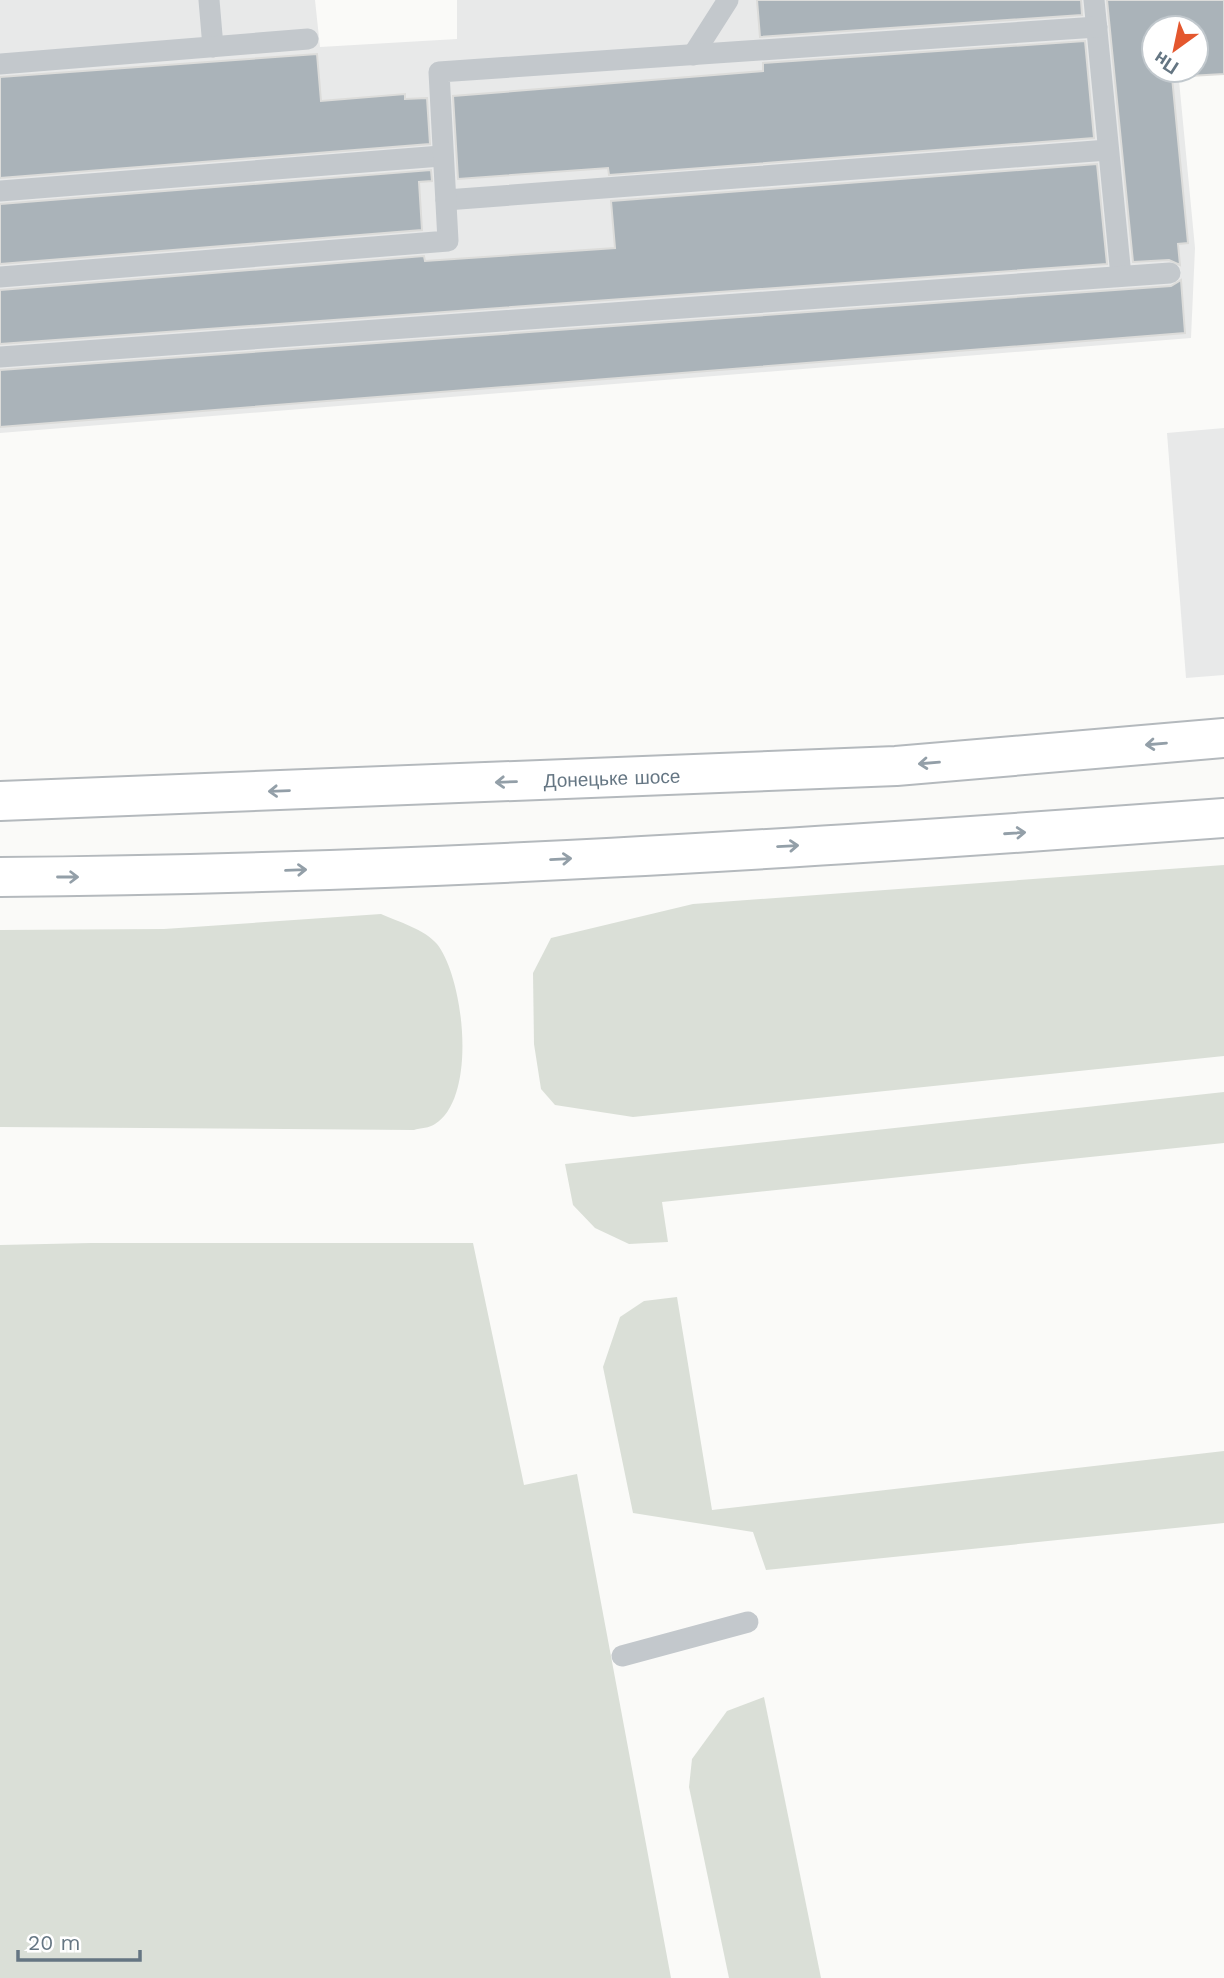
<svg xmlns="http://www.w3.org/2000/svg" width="1224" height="1978" viewBox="0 0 1224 1978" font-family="'Work Sans',sans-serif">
  <rect width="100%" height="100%" fill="#fafaf8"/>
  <g fill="#e8e9e9">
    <path d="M0,0H315L320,47L457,39V0H1171L1154,28V70H1178L1195,248L1191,338L0,433Z"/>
    <path d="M1224,428V675L1186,678L1167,433Z"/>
  </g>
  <g fill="#dadfd7">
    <path d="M1224,865V1056L633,1117L555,1105L541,1089L534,1044L533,973L551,938L693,904Z"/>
    <path d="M381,914C399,922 424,929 437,944C464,978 478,1097 435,1124C430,1128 420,1128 414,1130L0,1127V930L164,929Z"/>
    <path d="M1224,1092V1143L662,1202L668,1242L629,1244L595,1228L573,1205L565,1164Z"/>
    <path d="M91,1243H473L524,1485L577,1474L671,1978H0V1245Z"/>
    <path d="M677,1297L712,1510L1224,1451V1523L766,1570L753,1532L633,1513L603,1367L620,1317L644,1301Z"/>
    <path d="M764,1697L821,1978H729L689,1787L692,1759L727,1711Z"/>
  </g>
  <g fill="#aab3b9" stroke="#dcdcda" stroke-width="2" fill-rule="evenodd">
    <path d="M757,0H1081L1082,15L760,37Z"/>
    <path d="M1107,0H1224V74L1172,77L1188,243L1178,244L1180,265L1169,260L1133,262ZM1154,28H1196V70H1154Z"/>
    <path d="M1085,41L1094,138L609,175L608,168L458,179L453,96L763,71V63Z"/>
    <path d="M317,54L321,101L405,94V99L427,98L430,144L0,178V77Z"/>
    <path d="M1097,164L1107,264L0,344V290L424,256L425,261L615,248L611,201Z"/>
    <path d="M431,170L432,181L419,182L422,230L0,264V204Z"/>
    <path d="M1181,280L1185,333L0,427V370L1171,286Z"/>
  </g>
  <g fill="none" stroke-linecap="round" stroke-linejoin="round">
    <g stroke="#b4b9bd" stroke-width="42">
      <g id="highway">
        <path d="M0,801L896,766L1224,738"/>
        <path d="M0,877C408,874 817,848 1224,818"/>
      </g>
    </g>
    <g stroke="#c3c8cc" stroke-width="21">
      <path d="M209,0L213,47"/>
      <path d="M1094,0L1121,276"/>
      <path d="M693,55L728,0"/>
      <path d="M0,64L308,39"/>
      <path d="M0,191L441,156"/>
      <path d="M446,200L1108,150"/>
      <path d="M0,277L448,241L439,72L1097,27"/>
      <path d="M0,357L1170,273"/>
      <path d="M622,1656L748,1622"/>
    </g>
    <use href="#highway" stroke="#fff" stroke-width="38"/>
  </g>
  <defs><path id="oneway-shaft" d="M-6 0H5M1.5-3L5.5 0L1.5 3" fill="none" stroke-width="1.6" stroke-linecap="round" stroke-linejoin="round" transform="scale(1.75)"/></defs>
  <g stroke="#939fa8">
    <use href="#oneway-shaft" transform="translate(1156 744) rotate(175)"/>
    <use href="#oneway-shaft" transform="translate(929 763) rotate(175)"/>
    <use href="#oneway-shaft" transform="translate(506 782) rotate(178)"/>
    <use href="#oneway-shaft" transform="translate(279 791) rotate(178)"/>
    <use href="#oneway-shaft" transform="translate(1015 833) rotate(-4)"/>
    <use href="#oneway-shaft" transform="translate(788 846) rotate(-3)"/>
    <use href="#oneway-shaft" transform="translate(561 859) rotate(-3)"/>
    <use href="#oneway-shaft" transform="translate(296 870) rotate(-2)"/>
    <use href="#oneway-shaft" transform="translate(68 877)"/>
  </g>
  <g text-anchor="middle" stroke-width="7" stroke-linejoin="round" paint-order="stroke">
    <g font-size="19" fill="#657683" stroke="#fff">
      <text transform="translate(612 778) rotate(-2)" y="7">Донецьке шосе</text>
    </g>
  </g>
  <g transform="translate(1175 49) rotate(213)"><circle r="33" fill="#ffffff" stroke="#c1c8cd" stroke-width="2"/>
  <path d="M0-5L12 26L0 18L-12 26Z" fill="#e4572e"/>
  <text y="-10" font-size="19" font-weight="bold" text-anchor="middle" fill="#657683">Пн</text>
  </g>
  <path d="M18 1950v10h122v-10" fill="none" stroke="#657683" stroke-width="3.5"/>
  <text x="28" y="1950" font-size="21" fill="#657683" stroke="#ffffff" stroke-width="5" paint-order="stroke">20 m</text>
</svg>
